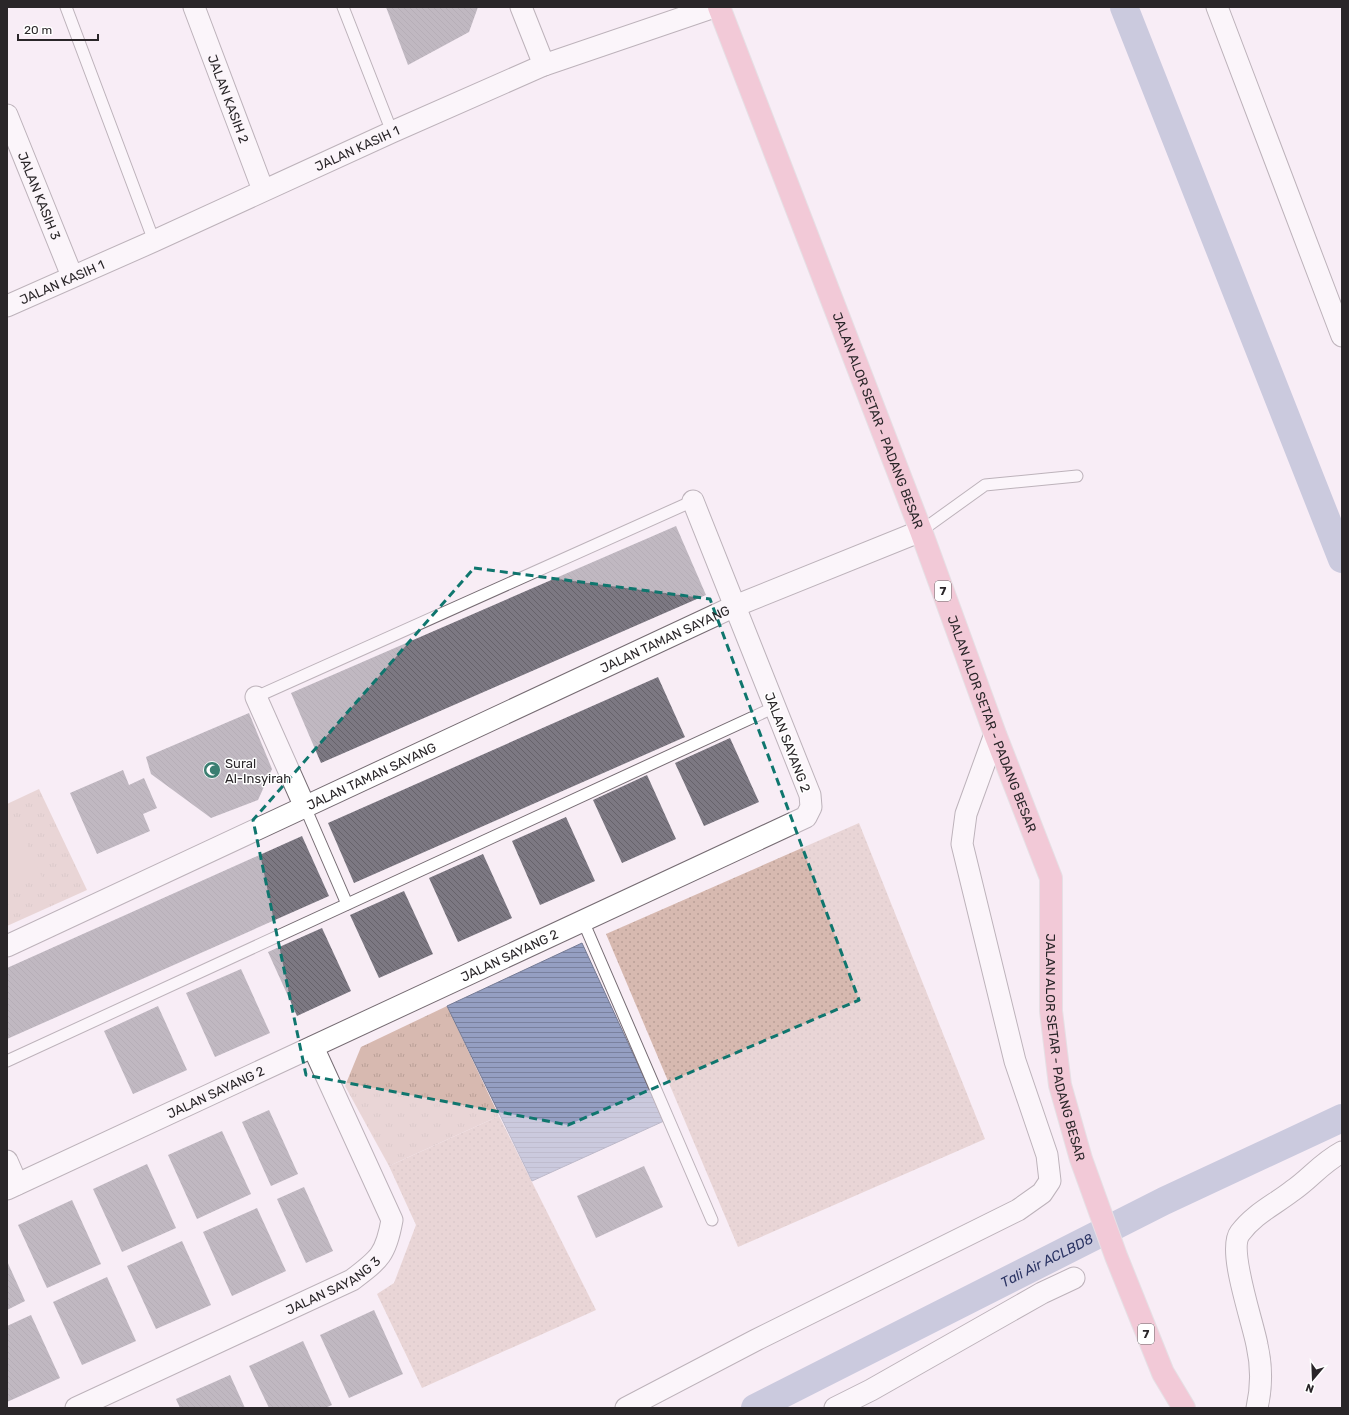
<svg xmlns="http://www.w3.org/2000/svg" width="1349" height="1415" viewBox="0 0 1349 1415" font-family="Rubik,sans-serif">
  <defs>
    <pattern id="grass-dots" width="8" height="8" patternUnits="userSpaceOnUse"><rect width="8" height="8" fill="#d7b9b0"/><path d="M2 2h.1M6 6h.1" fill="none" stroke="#b99f97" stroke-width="1.8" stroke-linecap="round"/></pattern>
    <pattern id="park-tufts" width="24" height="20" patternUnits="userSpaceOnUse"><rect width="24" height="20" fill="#d7b9b0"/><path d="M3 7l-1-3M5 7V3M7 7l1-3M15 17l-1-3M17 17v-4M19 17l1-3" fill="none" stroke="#b99f97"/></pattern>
    <pattern id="water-rules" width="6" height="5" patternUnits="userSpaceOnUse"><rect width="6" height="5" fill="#959fc2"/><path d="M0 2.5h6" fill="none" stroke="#7a819e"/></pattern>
    <pattern id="building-back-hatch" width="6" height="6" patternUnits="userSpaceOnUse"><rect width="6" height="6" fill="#7c7882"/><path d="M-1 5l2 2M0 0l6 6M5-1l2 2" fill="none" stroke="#66626a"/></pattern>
  </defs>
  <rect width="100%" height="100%" fill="#f8edf5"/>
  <g fill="url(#grass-dots)">
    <path d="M859,823L985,1139L738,1247L606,934Z"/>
    <path d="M499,1116L596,1310L422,1388L377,1294L394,1283L416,1225L389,1166Z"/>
  </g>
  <g fill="url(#park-tufts)">
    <path d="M39,789L87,890L7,926V804Z"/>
    <path d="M447,1006L499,1116L389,1166L345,1086L361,1047Z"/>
  </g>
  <path fill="#d7b9b0" d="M20,829L42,877L7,892V835Z"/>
  <path fill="url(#water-rules)" stroke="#757b94" d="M582,943L664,1121L532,1181L447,1006Z"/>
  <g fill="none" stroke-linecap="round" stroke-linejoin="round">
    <g stroke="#959fc2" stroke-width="28">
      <path d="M1124,7L1342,559"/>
      <path id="s1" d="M755,1408L1164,1201L1342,1118"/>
    </g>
  </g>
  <g fill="url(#building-back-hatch)">
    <path d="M386,7H478L469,32L408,65Z"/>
    <path d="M676,526L706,595L321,763L291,693Z"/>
    <path d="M658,677L685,737L354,883L328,823Z"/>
    <path d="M249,713L272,769L258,800L211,818L151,774L146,757Z"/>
    <path d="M730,738L759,802L704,826L675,763Z"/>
    <path d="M123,770L129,785L144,778L157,808L143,814L150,831L97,854L70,793Z"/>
    <path d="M647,775L676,839L622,863L593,800Z"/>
    <path d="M566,817L595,881L540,905L512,841Z"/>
    <path d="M302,836L329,896L7,1039V968Z"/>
    <path d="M483,854L512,918L458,942L429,878Z"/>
    <path d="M404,891L433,954L379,978L350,915Z"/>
    <path d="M322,928L351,991L297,1016L268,952Z"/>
    <path d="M241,969L270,1033L215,1057L186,993Z"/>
    <path d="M158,1006L187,1070L133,1094L104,1031Z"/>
    <path d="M269,1110L298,1174L271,1186L242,1122Z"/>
    <path d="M222,1131L251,1194L197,1219L168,1155Z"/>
    <path d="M147,1164L176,1228L122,1252L93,1189Z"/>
    <path d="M644,1166L663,1207L596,1238L577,1196Z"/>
    <path d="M304,1187L333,1251L306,1263L277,1199Z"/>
    <path d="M72,1200L101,1264L47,1288L18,1225Z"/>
    <path d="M257,1208L286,1271L232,1296L203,1232Z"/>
    <path d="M182,1241L211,1305L156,1329L127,1266Z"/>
    <path d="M7,1261L25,1301L7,1310Z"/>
    <path d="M107,1277L136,1341L82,1365L53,1302Z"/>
    <path d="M374,1310L403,1374L349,1398L320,1335Z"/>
    <path d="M31,1315L60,1378L7,1402V1326Z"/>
    <path d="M303,1341L332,1405L325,1408H269L249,1366Z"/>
    <path d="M230,1375L245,1408H180L176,1399Z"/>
  </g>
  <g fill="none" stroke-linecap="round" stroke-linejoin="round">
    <g stroke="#766c73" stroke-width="13">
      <g id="service">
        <path d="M66,7L154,241"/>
        <path d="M343,7L392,132"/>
        <path d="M921,531L985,485L1077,476"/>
        <path d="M256,697L693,501"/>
        <path d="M305,807L347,904"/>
        <path d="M583,921L712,1220"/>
        <path d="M7,1061L775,707"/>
      </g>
    </g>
    <g stroke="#766c73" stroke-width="23">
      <g id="minor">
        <path id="s2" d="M194,7L263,190"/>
        <path d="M521,7L544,65"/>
        <path d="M1217,7L1342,336"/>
        <path id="s3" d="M7,115L72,276"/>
        <path id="s4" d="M7,306L154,241L392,132L544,65L714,7"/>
        <path d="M256,697L305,807"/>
        <path id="s5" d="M7,946L735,606L921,531"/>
        <path d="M7,1161L17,1184"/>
        <path id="s6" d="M7,1189L806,817L811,807L810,795L693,501"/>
        <path id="s7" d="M76,1408L352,1280C380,1259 386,1254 392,1220L313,1047"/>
        <path d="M626,1408L756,1340L1018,1210L1042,1193L1050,1181L1047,1155L1015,1061L962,844L966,814L995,734"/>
        <path d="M835,1408L871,1390L1042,1293L1074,1278"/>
        <path d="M1257,1408C1262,1386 1262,1367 1257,1345C1253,1322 1227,1250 1240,1233C1254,1214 1274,1205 1292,1191C1311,1178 1320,1164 1342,1152"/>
      </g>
    </g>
    <g stroke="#d0cfd0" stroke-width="24">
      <g id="primary">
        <path id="s8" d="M719,7L921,531L995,734L1051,878V1011L1060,1085L1081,1159L1116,1256L1163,1373L1184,1408"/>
      </g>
    </g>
    <use href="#service" stroke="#fff" stroke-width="11"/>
    <use href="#minor" stroke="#fff" stroke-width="21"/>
    <use href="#primary" stroke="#eb9eb1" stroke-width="22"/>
  </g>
  <path d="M0 0H1349V1415H0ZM474,568L710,599L859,1000L568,1125L306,1075L253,820Z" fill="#f8edf5" fill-opacity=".55" fill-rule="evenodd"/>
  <path fill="none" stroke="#0f766e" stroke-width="3" stroke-dasharray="8 5" stroke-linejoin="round" d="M474,568L710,599L859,1000L568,1125L306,1075L253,820Z"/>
  <defs>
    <g id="mosque-disc" transform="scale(0.9)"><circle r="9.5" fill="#3b7e71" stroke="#fff"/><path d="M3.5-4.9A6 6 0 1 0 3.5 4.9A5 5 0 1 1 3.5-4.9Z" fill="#fff"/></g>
  </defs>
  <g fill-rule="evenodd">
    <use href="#mosque-disc" x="212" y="770"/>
  </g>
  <g text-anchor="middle" stroke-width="3" stroke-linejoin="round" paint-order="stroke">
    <g fill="#fff" stroke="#6a6769" stroke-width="1">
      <rect x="935" y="581" width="16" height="20" rx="3"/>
      <rect x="1138" y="1324" width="16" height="20" rx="3"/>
    </g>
    <g font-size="12" font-weight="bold" fill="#2a2629">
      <text x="943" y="595">7</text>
      <text x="1146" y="1338">7</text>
    </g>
    <g font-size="13" fill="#2a2629" stroke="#fff">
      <text dy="5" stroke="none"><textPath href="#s2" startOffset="98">JALAN KASIH 2</textPath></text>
      <text dy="5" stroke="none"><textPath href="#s4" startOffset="384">JALAN KASIH 1</textPath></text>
      <text dy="5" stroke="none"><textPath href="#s3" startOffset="87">JALAN KASIH 3</textPath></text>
      <text dy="5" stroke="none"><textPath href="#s4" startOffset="60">JALAN KASIH 1</textPath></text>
      <text dy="5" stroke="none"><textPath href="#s8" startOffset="443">JALAN ALOR SETAR - PADANG BESAR</textPath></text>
      <text dy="5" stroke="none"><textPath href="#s5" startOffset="726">JALAN TAMAN SAYANG</textPath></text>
      <text dy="5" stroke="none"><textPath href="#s8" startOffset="767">JALAN ALOR SETAR - PADANG BESAR</textPath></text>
      <text transform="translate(788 742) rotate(69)" y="5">JALAN SAYANG 2</text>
      <text dy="5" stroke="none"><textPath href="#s5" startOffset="402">JALAN TAMAN SAYANG</textPath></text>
      <text dy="5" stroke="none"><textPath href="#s6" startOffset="554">JALAN SAYANG 2</textPath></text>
      <text dy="5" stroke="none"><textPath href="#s8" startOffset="1103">JALAN ALOR SETAR - PADANG BESAR</textPath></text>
      <text dy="5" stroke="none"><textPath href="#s6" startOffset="230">JALAN SAYANG 2</textPath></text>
      <text dy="5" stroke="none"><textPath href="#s7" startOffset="285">JALAN SAYANG 3</textPath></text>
    </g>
    <g font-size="13" fill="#2a2629" stroke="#fff" text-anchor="start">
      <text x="225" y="768">Sural<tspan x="225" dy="15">Al-Insyirah</tspan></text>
    </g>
    <g font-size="14" font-style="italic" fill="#2b3464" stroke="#fff">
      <text dy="5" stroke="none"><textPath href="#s1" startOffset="327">Tali Air ACLBD8</textPath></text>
    </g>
  </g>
  <rect width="1349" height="1415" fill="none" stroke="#2a2629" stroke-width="16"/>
  <g transform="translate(1313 1379) rotate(199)" stroke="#ffffff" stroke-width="3" paint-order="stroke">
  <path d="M0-3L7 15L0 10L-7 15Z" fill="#2a2629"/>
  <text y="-6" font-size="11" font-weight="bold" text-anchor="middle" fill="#2a2629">N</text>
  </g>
  <path d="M18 34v6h80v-6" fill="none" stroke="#2a2629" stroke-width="2"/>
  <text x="24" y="34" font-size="12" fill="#2a2629" stroke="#ffffff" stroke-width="3" paint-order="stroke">20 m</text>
</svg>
